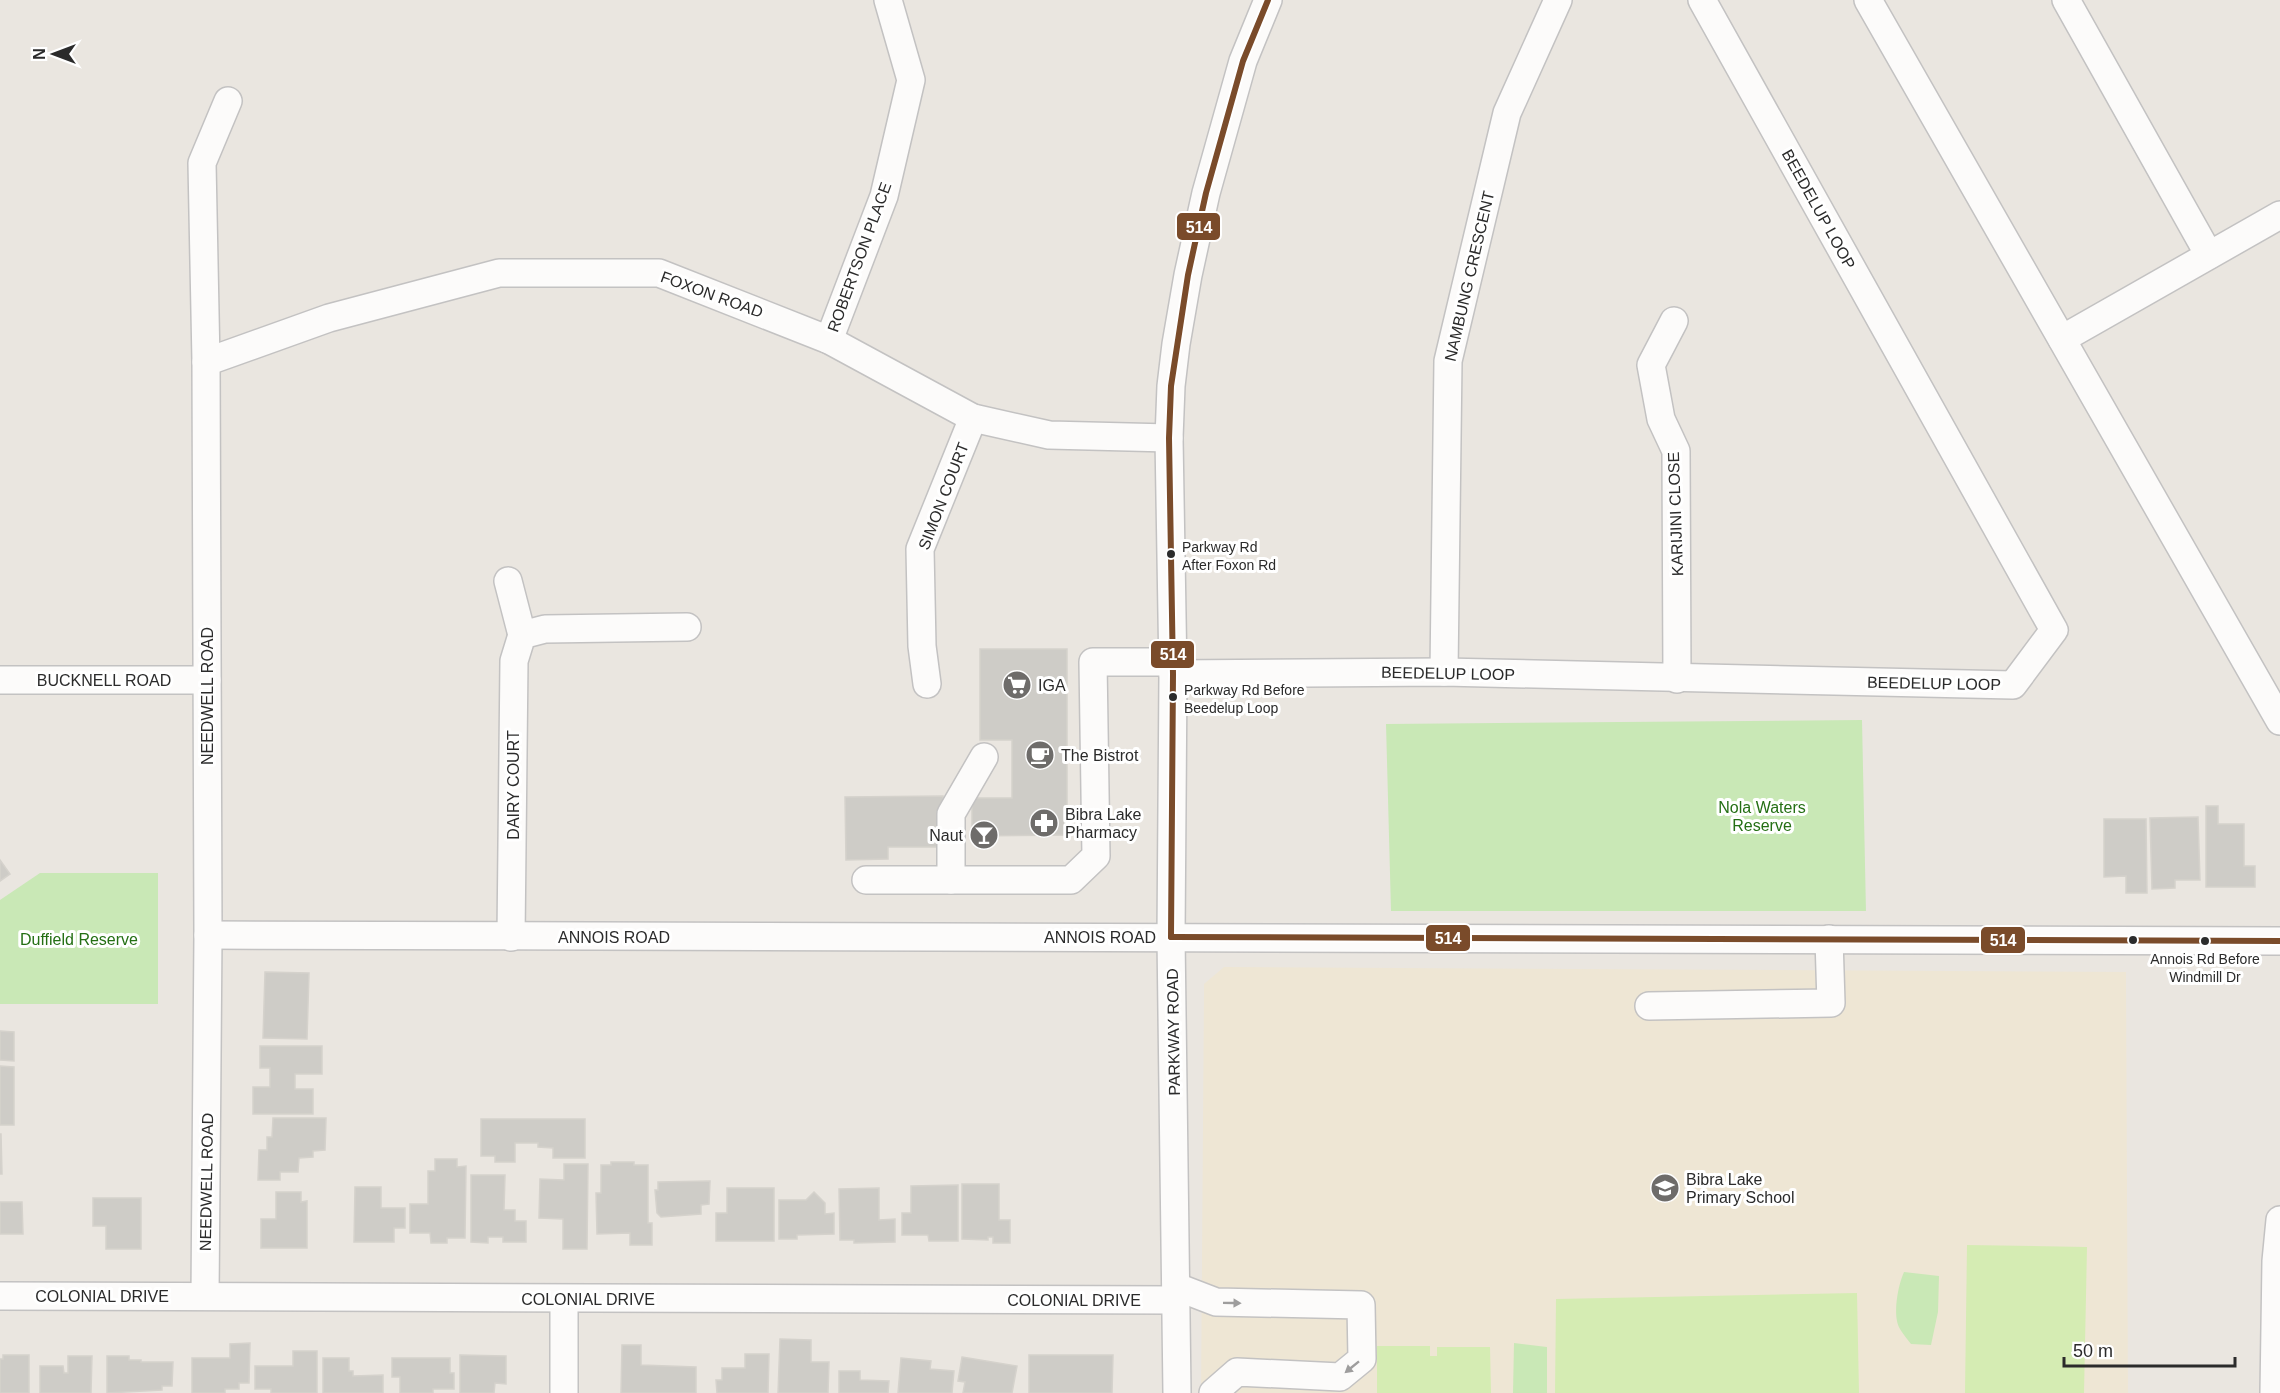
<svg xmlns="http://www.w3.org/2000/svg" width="2280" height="1393" viewBox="0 0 2280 1393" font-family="Helvetica,sans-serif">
  <rect width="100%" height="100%" fill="#eae6e0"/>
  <path fill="#eee6d4" d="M1224,967L2126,972L2128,1393H1201L1204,984Z"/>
  <g fill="#c9e8b6">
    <path d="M1862,720L1866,911H1391L1386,724Z"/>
    <path d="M40,873H158V1004H0V900Z"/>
    <path d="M1904,1272L1939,1276L1938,1312L1931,1345L1911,1344C1907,1339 1903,1334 1900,1329C1892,1316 1898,1285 1904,1272Z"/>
    <path d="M1514,1343L1547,1347V1393H1513Z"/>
  </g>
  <g fill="#d5ecb3">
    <path d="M1967,1245L2087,1247L2084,1393H1965Z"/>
    <path d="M1857,1293L1859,1393H1555L1556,1299Z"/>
    <path d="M1377,1346H1430V1356H1437V1347H1490L1491,1393H1377Z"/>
  </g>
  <g fill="#ceccc7" stroke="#d5d2cc" stroke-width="1.5">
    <path d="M980,649H1067V835L972,836V798H1012V740H980Z"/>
    <path d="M943,796L944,847H888V859L846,860L845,797Z"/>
    <path d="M2206,806H2218V824H2244V866H2255V887H2206Z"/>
    <path d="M2198,817L2200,880H2175V888L2152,889L2150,818Z"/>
    <path d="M2104,819H2146L2147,893H2126V876L2104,877Z"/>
    <path d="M0,860L10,874L0,881Z"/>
    <path d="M265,972L309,973L307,1039L263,1038Z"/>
    <path d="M0,1031L14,1032V1061L0,1060Z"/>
    <path d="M260,1046H322V1074H295V1089H313V1114H253V1087H270V1068H260Z"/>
    <path d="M0,1066L14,1067V1125H0Z"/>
    <path d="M273,1118H326L325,1150L313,1151V1157L299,1158L298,1172H280V1180H258L259,1150H267V1137H272Z"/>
    <path d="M481,1119H585V1158H553V1148L538,1147V1143H515V1162H495V1156H481Z"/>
    <path d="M0,1134H1L2,1174H0Z"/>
    <path d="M435,1159H457V1167L466,1166L465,1238H447V1243H431L430,1233H410V1204H428V1171H435Z"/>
    <path d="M611,1162H634V1165H648V1223H652V1245H630V1233L597,1234L596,1193H601V1165H611Z"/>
    <path d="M564,1164H588L587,1249H563V1219L539,1218L540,1179L564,1180Z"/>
    <path d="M471,1175H505L504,1210H515V1221H526V1242H503V1237H488V1243L471,1242Z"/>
    <path d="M710,1181L709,1204L701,1205V1214L661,1217L657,1213L655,1190H658V1182Z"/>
    <path d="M962,1184H999V1220H1010V1243H993V1237H988V1240L962,1239Z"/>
    <path d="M958,1185V1241H929L928,1235H902V1213H911V1186Z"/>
    <path d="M355,1187H381V1208H405V1228H394V1242H354Z"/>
    <path d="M727,1188H774V1241H716V1213H727Z"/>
    <path d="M879,1188V1220L895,1219V1242L854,1243V1240H840L839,1189Z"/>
    <path d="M276,1192H301V1202L307,1201V1248H261V1219H276Z"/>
    <path d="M814,1192L825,1203V1214L834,1213V1234L797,1235V1239H779V1200H806Z"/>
    <path d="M93,1198H141V1249H106V1226H93Z"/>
    <path d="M0,1202H22L23,1234H0Z"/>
    <path d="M780,1339L811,1340V1362H829L828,1393H778Z"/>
    <path d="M250,1343L249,1383H239V1389H225V1393H192V1358H230V1344Z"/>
    <path d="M622,1345H641V1365L696,1367V1393H621Z"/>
    <path d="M293,1351H317V1393H271V1389H255V1366H293Z"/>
    <path d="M745,1354H769L768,1393H717L716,1380H722V1368H745Z"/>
    <path d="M3,1355H29V1393H0V1359H3Z"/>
    <path d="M460,1355L506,1356V1384L495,1383L494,1393H460Z"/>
    <path d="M1029,1355H1113L1112,1393H1029Z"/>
    <path d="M68,1356H92L91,1393H40V1366H63L64,1373H68Z"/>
    <path d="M107,1356H129V1360H141V1362H173L172,1386H162V1390L107,1393Z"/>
    <path d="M962,1357L1017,1366L1012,1393H963L965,1382L958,1381Z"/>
    <path d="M323,1358H349V1371H353V1376L383,1375V1393H323Z"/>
    <path d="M392,1358H450V1373H454V1389H433V1393H400V1377H392Z"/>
    <path d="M901,1358L931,1361L930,1369L954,1371L952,1393H898Z"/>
    <path d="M839,1371H860V1380L889,1381L888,1393H839Z"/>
  </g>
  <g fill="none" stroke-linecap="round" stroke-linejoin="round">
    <g stroke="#c3c2c2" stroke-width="30">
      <g id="minor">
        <path d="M1868,0L2280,721"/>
        <path d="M2066,0L2209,255"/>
        <path d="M1674,321L1651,365L1661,419L1676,451L1677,679"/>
        <path d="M2062,339L2280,215"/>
        <path d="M829,340L884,196L911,80L888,0"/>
        <path d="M206,362L329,318L499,273H659L829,340L973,418L1049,435L1169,438"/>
        <path d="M508,581L522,635"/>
        <path d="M1444,672L1448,361L1507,113L1558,0"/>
        <path d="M1173,674L1444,672L2013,685L2054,630L1702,0"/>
        <path d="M0,680H207"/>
        <path d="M927,684L922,646L920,549L973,418"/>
        <path d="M866,880H1071L1096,856L1093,662H1173"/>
        <path d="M951,880V814L984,757"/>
        <path d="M208,935L2280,941"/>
        <path d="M511,937L514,661L522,635L545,629L687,627"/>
        <path d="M1649,1006L1831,1003L1829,939"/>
        <path d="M1177,1287L1216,1302L1361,1305L1362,1359L1340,1377L1237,1372L1213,1393"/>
        <path d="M0,1296L1176,1300"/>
        <path d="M205,1296L208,935L206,362L202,163L228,101"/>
        <path d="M564,1299V1393"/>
        <path d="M1177,1393L1171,937L1173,674L1169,438L1171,386L1176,344L1188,275L1206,193L1243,61L1268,0"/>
        <path d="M2274,1393L2276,1261L2280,1220"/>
      </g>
    </g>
    <use href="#minor" stroke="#fcfbfa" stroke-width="27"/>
    <g stroke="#fff" stroke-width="10">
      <g id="bus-1">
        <path d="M1171,937L2280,941"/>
        <path d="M1171,937L1173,674L1169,438L1171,386L1188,275L1206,193L1243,61L1268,0"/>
      </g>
    </g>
    <use href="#bus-1" stroke="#7a4b2a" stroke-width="6"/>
  </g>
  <defs><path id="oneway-solid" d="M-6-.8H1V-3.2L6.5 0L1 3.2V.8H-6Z" transform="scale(1.5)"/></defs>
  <g fill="#9e9d9d">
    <use href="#oneway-solid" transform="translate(1232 1303) rotate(1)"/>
    <use href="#oneway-solid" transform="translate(1352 1367) rotate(141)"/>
  </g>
  <defs>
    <g id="supermarket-disc" transform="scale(1.5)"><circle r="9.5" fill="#6e6c6a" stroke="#fff"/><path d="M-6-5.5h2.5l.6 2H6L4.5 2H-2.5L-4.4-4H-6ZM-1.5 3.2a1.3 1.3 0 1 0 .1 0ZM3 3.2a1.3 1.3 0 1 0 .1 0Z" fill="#fff"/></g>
    <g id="cafe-disc" transform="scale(1.5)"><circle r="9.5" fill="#6e6c6a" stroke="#fff"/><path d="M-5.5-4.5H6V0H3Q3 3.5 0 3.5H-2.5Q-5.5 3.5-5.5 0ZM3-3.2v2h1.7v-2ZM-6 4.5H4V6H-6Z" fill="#fff"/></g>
    <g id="pharmacy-disc" transform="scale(1.5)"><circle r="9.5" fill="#6e6c6a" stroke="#fff"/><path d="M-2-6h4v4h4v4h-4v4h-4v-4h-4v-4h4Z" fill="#fff"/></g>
    <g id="bar-disc" transform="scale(1.5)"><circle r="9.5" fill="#6e6c6a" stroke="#fff"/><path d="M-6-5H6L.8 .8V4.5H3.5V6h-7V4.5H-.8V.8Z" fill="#fff"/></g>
    <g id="school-disc" transform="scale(1.5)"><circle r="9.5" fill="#6e6c6a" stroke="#fff"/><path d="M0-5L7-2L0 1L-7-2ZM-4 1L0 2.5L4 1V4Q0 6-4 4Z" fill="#fff"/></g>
  </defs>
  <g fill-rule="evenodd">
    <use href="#supermarket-disc" x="1017" y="685"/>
    <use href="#cafe-disc" x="1040" y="755"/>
    <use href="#pharmacy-disc" x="1044" y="823"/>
    <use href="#bar-disc" x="984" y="835"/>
    <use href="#school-disc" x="1665" y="1188"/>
  </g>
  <g fill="#2b2b2b" stroke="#fff" stroke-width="2">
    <circle cx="1171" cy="554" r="5"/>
    <circle cx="1173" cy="697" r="5"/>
    <circle cx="2133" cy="940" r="5"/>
    <circle cx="2205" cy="941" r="5"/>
  </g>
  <g text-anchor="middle" stroke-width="6" stroke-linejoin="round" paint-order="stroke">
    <g font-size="14" fill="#2b2b2b" stroke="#fff" text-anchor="start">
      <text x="1182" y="552">Parkway Rd<tspan x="1182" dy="18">After Foxon Rd</tspan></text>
      <text x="1184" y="695">Parkway Rd Before<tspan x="1184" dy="18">Beedelup Loop</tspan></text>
      <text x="2205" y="964" text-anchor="middle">Annois Rd Before<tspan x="2205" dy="18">Windmill Dr</tspan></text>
    </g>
    <g font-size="16" fill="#2b2b2b" stroke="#fff">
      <text transform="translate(1819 209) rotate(61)" y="6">BEEDELUP LOOP</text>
      <text transform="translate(859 257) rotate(-70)" y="6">ROBERTSON PLACE</text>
      <text transform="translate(1469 276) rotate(-77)" y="6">NAMBUNG CRESCENT</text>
      <text transform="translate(712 294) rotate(20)" y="6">FOXON ROAD</text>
      <text transform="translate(943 496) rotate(-69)" y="6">SIMON COURT</text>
      <text transform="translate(1675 514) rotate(-92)" y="6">KARIJINI CLOSE</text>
      <text transform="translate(1448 673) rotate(1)" y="6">BEEDELUP LOOP</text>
      <text x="104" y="686">BUCKNELL ROAD</text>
      <text transform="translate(1934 683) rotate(1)" y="6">BEEDELUP LOOP</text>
      <text transform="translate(207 696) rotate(-90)" y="6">NEEDWELL ROAD</text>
      <text transform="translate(513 785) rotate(-90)" y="6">DAIRY COURT</text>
      <text x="614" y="943">ANNOIS ROAD</text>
      <text x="1100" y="943">ANNOIS ROAD</text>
      <text transform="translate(1173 1032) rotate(-91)" y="6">PARKWAY ROAD</text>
      <text transform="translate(206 1182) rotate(-89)" y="6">NEEDWELL ROAD</text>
      <text x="102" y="1302">COLONIAL DRIVE</text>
      <text x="588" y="1305">COLONIAL DRIVE</text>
      <text x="1074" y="1306">COLONIAL DRIVE</text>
    </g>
    <g font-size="16" fill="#2b2b2b" stroke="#fff" text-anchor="start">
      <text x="1038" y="691">IGA</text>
      <text x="1061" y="761">The Bistrot</text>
      <text x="1065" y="820">Bibra Lake<tspan x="1065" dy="18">Pharmacy</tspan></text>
      <text x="963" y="841" text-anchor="end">Naut</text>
      <text x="1686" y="1185">Bibra Lake<tspan x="1686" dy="18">Primary School</tspan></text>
    </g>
    <g font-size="16" fill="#246f14" stroke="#fff">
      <text x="1762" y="813">Nola Waters<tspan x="1762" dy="18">Reserve</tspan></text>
      <text x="79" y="945">Duffield Reserve</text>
    </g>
  </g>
  <g stroke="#fff" stroke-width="2">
    <rect x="1176" y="212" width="45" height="29" rx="6" fill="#7a4b2a"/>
    <rect x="1150" y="640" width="45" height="29" rx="6" fill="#7a4b2a"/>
    <rect x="1425" y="924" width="46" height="28" rx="6" fill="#7a4b2a"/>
    <rect x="1980" y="926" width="46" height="28" rx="6" fill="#7a4b2a"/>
  </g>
  <g font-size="16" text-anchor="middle" font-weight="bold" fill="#fff">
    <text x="1199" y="233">514</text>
    <text x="1173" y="660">514</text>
    <text x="1448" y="944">514</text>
    <text x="2003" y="946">514</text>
  </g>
  <g transform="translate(54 54) rotate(270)" stroke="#ffffff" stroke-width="4.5" paint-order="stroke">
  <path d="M0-4.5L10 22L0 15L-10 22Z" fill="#2b2b2b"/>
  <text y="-9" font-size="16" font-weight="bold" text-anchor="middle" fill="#2b2b2b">N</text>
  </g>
  <path d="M2064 1357v9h171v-9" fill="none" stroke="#2b2b2b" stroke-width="3"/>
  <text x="2073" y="1357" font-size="18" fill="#2b2b2b" stroke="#ffffff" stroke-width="4.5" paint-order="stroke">50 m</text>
</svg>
